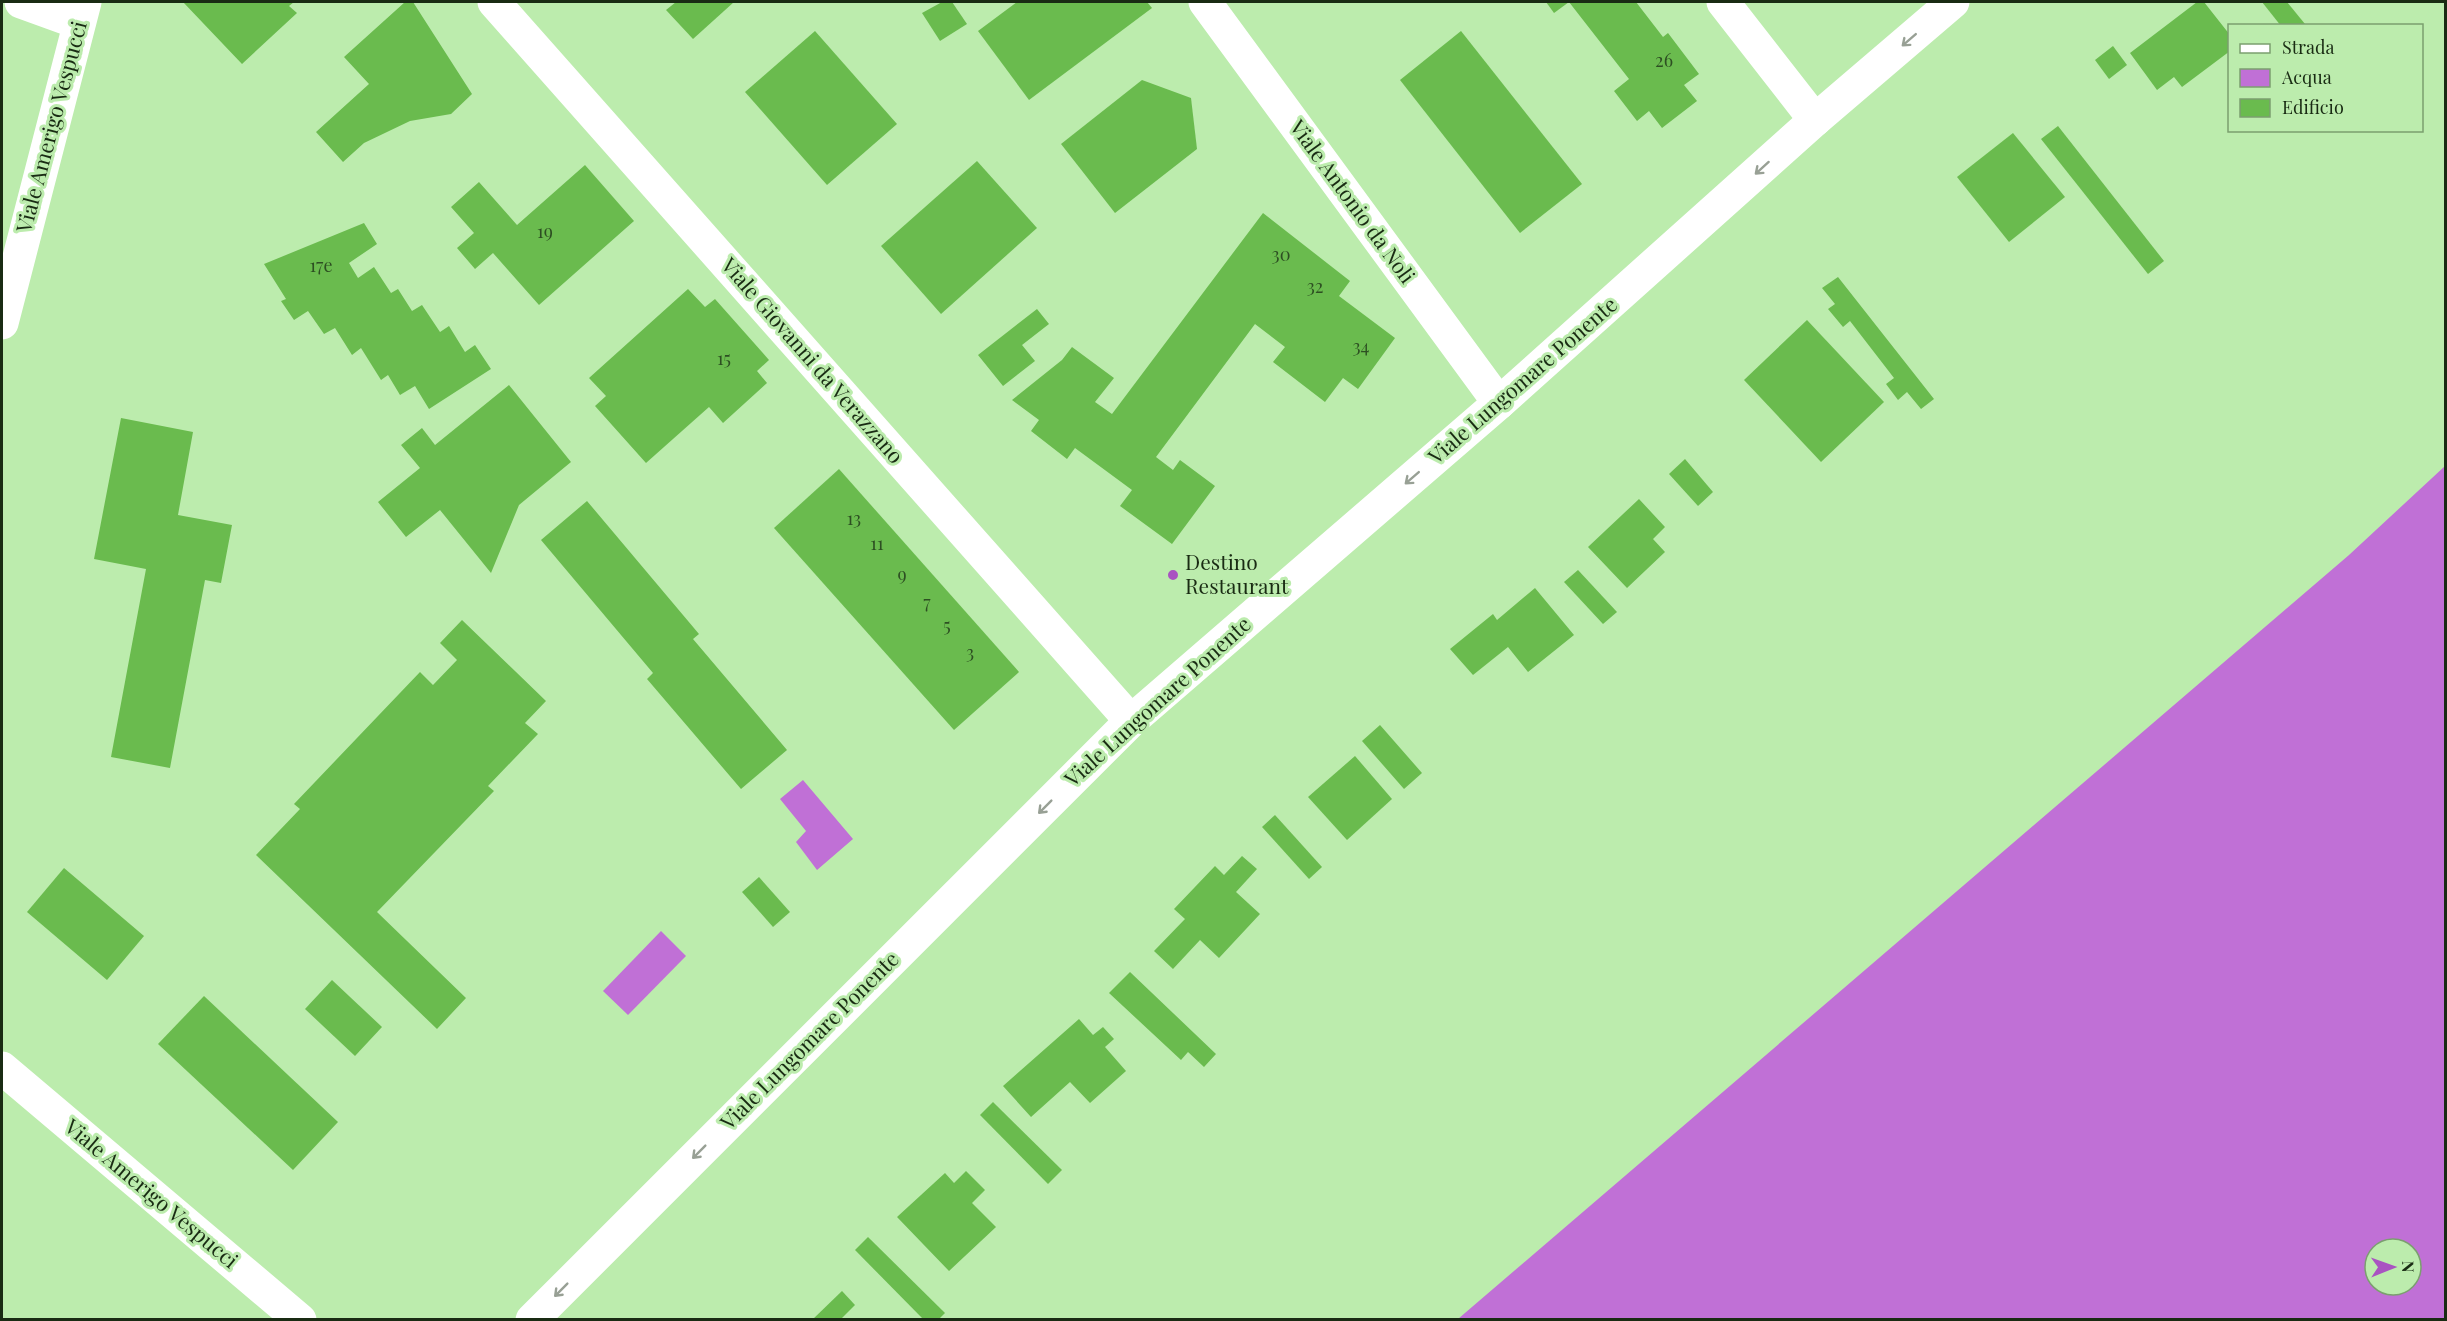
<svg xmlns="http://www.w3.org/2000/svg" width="2447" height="1321" viewBox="0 0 2447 1321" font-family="'Playfair Display',serif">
  <rect width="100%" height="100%" fill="#bcecad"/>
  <g fill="#c070d6" fill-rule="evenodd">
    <path d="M2445,466V1319H1458L2349,555ZM2375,1249H2411V1285H2375Z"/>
    <path d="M803,780L853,839L817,870L796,842L806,831L780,799Z"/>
    <path d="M661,931L686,956L628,1015L603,991Z"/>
  </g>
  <g fill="#6abb4e">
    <path d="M183,2H294L289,6L297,13L242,64Z"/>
    <path d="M405,2H413L472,94L451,114L410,121L364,143L343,162L316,132L369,84L344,57Z"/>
    <path d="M676,2H734L693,39L666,10Z"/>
    <path d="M942,2H952L967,24L940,41L922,13Z"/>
    <path d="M1017,2H1147L1152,8L1029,100L978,31Z"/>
    <path d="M1546,2H1569L1554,13Z"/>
    <path d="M1569,2H1636L1663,37L1668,33L1699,74L1684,85L1697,101L1662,128L1649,111L1637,121L1614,91L1629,79Z"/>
    <path d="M2197,2H2204L2230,35V51L2182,87L2174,77L2157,90L2130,53Z"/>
    <path d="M2262,2H2287L2305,24L2281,26Z"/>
    <path d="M815,31L897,124L827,185L745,92Z"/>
    <path d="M1461,31L1582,184L1520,233L1400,80Z"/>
    <path d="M2113,46L2127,65L2109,79L2095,60Z"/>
    <path d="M1142,80L1191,98L1197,149L1115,213L1061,144Z"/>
    <path d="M2058,126L2164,261L2148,274L2041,139Z"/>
    <path d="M2013,133L2065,197L2009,242L1957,177Z"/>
    <path d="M977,161L1037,228L941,314L881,246Z"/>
    <path d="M585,165L634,221L539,305L493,253L475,269L457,248L474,233L451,207L479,182L517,225Z"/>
    <path d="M1263,213L1350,281L1339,296L1395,338L1358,389L1343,378L1325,402L1273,362L1285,347L1255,324L1156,457L1173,470L1180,460L1215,486L1172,544L1120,506L1132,490L1075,448L1067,459L1031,431L1039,420L1012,400L1062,360L1072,347L1114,378L1095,402L1112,414Z"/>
    <path d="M364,223L377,244L349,263L358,278L374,267L391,293L398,289L412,311L422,305L440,332L449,326L465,352L475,345L491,369L429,409L415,386L400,395L388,375L381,380L361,348L352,355L335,328L324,334L308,311L294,320L281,301L286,299L264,264Z"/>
    <path d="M1838,277L1934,399L1921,409L1907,392L1898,400L1886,384L1894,378L1850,321L1843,327L1828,309L1835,304L1822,288Z"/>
    <path d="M688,289L705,307L715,299L769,360L757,371L767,383L723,423L709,407L646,463L595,406L606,396L589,378Z"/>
    <path d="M1037,309L1049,324L1022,345L1035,361L1003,386L978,355Z"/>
    <path d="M1807,320L1884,402L1821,462L1744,380Z"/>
    <path d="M509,385L571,462L519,505L491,573L440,510L406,537L378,502L420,468L401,445L422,428L435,445Z"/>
    <path d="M121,418L193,432L178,515L232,525L221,583L205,580L170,768L111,757L146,569L94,559Z"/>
    <path d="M1685,459L1713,492L1698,506L1669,474Z"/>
    <path d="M839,469L1019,672L954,730L774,528Z"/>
    <path d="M1639,499L1665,527L1653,539L1665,552L1627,588L1588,547Z"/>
    <path d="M587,501L699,634L693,639L787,750L741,789L647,679L653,673L541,540Z"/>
    <path d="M1578,570L1617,612L1603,624L1564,582Z"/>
    <path d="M1535,588L1574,635L1528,672L1508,647L1473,675L1450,649L1493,614L1497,620Z"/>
    <path d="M462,620L546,701L525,723L538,734L488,786L494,791L377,912L466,998L437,1029L256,855L300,809L294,804L420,672L433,685L457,660L440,643Z"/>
    <path d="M1380,725L1422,773L1404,789L1362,741Z"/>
    <path d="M1355,756L1392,799L1347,840L1308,797Z"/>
    <path d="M1275,815L1322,867L1309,879L1262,827Z"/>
    <path d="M1242,856L1257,869L1236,892L1260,914L1219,958L1200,940L1173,969L1154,951L1185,919L1174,909L1215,866L1224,875Z"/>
    <path d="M64,868L144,936L107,980L27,912Z"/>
    <path d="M759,877L790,912L773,927L742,892Z"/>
    <path d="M1130,972L1216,1054L1204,1067L1188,1052L1181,1060L1109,993Z"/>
    <path d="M332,980L382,1027L355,1056L305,1009Z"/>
    <path d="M204,996L338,1122L293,1170L158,1044Z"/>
    <path d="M1079,1019L1093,1035L1103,1027L1114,1039L1105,1047L1126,1071L1090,1103L1070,1082L1031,1117L1003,1086Z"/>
    <path d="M993,1102L1062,1170L1048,1184L980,1115Z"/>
    <path d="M966,1171L985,1190L972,1203L996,1227L949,1271L897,1217L945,1173L954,1183Z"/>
    <path d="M868,1237L945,1313L938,1320H924L855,1250Z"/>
    <path d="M842,1291L855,1305L840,1320H812Z"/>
  </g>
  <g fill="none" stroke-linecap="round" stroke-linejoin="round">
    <g stroke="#fff" stroke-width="33">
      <path d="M21,2L79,23"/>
      <path d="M494,2L1131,721"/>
      <path d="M1205,2L1499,403"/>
      <path d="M1723,2L1815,120"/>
      <path d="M2,323L85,2"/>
      <path d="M2,1068L300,1320"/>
      <path d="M532,1320L1131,721L1499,403L1815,120L1953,2"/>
    </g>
  </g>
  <defs><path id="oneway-shaft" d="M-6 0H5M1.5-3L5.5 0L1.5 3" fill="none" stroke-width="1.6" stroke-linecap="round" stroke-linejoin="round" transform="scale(1.5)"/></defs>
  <g stroke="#98a095">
    <use href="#oneway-shaft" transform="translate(1909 40) rotate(139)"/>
    <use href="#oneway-shaft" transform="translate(1762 168) rotate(138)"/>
    <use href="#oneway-shaft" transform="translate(1412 478) rotate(139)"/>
    <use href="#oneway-shaft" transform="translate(1045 807) rotate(135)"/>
    <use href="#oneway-shaft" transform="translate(699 1152) rotate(135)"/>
    <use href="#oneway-shaft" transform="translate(561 1290) rotate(135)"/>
  </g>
  <circle fill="#a953c1" stroke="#bcecad" stroke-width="2" cx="1173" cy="575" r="6"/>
  <g text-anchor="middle" stroke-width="6" stroke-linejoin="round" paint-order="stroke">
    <g font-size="18" fill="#2d4f22">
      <text x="1664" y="67">26</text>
      <text x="545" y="238">19</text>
      <text x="1281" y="261">30</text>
      <text x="321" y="272">17e</text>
      <text x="1315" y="293">32</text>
      <text x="1361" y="353">34</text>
      <text x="724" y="365">15</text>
      <text x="854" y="525">13</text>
      <text x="877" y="550">11</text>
      <text x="902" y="581">9</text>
      <text x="927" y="609">7</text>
      <text x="947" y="632">5</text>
      <text x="970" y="659">3</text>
    </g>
    <g font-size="21" fill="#192b13" stroke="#bcecad">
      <text transform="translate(52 127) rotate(-75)" y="7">Viale Amerigo Vespucci</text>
      <text transform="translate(1352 202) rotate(54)" y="7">Viale Antonio da Noli</text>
      <text transform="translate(812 361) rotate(49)" y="7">Viale Giovanni da Verazzano</text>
      <text transform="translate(1523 381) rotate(-41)" y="7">Viale Lungomare Ponente</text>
      <text transform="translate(1158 702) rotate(-42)" y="7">Viale Lungomare Ponente</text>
      <text transform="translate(810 1041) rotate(-45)" y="7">Viale Lungomare Ponente</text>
      <text transform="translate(151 1194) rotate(40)" y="7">Viale Amerigo Vespucci</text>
    </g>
    <g font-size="21" fill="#192b13" stroke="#bcecad" text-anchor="start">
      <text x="1185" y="570">Destino<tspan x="1185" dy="24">Restaurant</tspan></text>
    </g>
  </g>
  <rect width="2447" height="1321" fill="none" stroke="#192b13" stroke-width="6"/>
  <rect x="2228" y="24" width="195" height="108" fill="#bcecad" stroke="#7b9f6f" stroke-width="1.5"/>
  <rect x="2240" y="44" width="30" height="9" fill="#ffffff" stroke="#7b9f6f" stroke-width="1.5"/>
  <text x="2282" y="54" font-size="18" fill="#192b13">Strada</text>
  <rect x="2240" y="69" width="30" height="18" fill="#c070d6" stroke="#7b9f6f" stroke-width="1.5"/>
  <text x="2282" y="84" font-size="18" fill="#192b13">Acqua</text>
  <rect x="2240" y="99" width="30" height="18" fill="#6abb4e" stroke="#7b9f6f" stroke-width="1.5"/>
  <text x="2282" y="114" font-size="18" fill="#192b13">Edificio</text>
  <g transform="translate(2393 1267) rotate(89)"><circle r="28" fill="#bcecad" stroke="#7b9f6f" stroke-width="1.5"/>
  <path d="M0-4.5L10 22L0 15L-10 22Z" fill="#a953c1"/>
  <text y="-9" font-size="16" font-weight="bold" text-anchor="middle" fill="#192b13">N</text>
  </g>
</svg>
